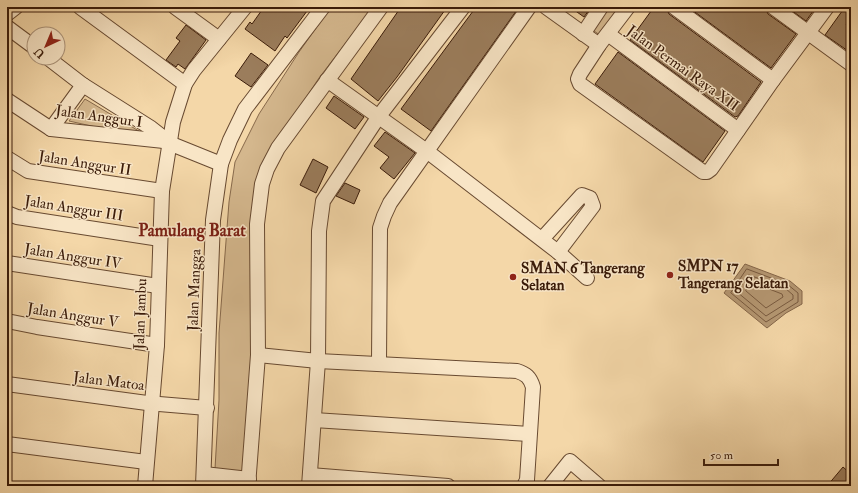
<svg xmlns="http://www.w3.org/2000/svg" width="858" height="493" viewBox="0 0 858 493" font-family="'IM FELL Double Pica',serif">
  <rect width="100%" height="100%" fill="#f4d7a8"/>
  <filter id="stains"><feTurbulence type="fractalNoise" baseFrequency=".005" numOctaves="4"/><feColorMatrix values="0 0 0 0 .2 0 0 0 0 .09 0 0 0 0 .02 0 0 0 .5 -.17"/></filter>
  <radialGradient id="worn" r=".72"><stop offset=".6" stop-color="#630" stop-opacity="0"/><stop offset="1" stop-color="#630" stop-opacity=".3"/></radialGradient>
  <g fill="#d4b78d" stroke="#87694b">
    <path d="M331,7H373L319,78L280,137L261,182L248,486H214L219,400V333L229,202L235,162L259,114L299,52Z"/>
    <path d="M604,7H632L608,41L590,28Z"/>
    <path d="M85,99L154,140L69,121Z"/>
  </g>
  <path fill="#b59772" stroke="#846548" d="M745,264L790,281L802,291V304L786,313L767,328L724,293Z"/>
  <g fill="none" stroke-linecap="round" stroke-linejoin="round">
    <g stroke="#78593e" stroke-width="1">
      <path d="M747,269L787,284L798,293V302L766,322L731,293Z"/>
      <path d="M749,275L785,288L793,295V299L766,316L737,292Z"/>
      <path d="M751,282L782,294L783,297L766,308L746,291Z"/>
    </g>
  </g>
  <g fill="#9b7d5c" stroke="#3a1b09">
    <path d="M264,7H310L287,38L285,36L275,51L245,29L250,22L252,24Z"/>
    <path d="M401,7H441L445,10L397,77L378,101L351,79Z"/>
    <path d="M476,7H519L431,131L401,109Z"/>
    <path d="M570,7H585L589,10L584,17Z"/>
    <path d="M654,7H666L669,14L761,82L738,116L735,117L630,40Z"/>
    <path d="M688,7H765L768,14L796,34L771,68Z"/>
    <path d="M787,7H816L806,21Z"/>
    <path d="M845,7H851V18L846,25L851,29V53L825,35Z"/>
    <path d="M186,25L206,40L185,69L178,64L176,67L166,60L180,41L176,38Z"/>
    <path d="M618,52L725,131L703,162L595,84Z"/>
    <path d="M251,53L268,65L251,87L235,76Z"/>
    <path d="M334,96L364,117L355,129L326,108Z"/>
    <path d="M385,132L415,153L394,179L380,168L389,157L374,146Z"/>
    <path d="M313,159L328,167L316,193L300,185Z"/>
    <path d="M345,183L360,190L354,204L336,196Z"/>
    <path d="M843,467L851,474V486H827Z"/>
  </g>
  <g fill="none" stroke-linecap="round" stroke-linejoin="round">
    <g stroke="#684a31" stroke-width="16">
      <g id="minor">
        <path d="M80,7L185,84"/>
        <path d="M175,7L219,39"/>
        <path d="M546,7L599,45"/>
        <path d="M628,7L599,45L580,74L578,79L580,84L703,172H707L711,169L773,80L827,7"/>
        <path d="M674,7L773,80"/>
        <path d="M773,7L851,64"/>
        <path d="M7,14L16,7"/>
        <path d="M7,27L34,47"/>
        <path d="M583,34L601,7"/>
        <path d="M608,34L738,130"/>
        <path d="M48,58L83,85L151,128L160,135L164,141"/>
        <path d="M327,80L428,152L558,252L587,278"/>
        <path d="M7,100L51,129L164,141L221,164"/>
        <path d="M51,129L83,85"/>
        <path d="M7,158L28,171L162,191"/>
        <path d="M7,213L17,217L160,239"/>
        <path d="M542,239L582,195L590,198L593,206L558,252"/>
        <path d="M7,263L158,286"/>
        <path d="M7,321L37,327L157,345"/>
        <path d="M258,355L318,361L517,371C526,374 530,377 533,387L527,480L524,486"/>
        <path d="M379,362L380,228L384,216L390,203L529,7"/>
        <path d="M7,384L147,403L207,408"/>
        <path d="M314,420L529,434"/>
        <path d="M7,444L146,462"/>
        <path d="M204,474L249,479"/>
        <path d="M310,475L448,486"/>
        <path d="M145,486L157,345L162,191L173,122L185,84L194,70L245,7"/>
        <path d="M203,486L213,220L221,164L230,140L245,109L323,7"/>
        <path d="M248,486L258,355L257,224L262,184L267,169L278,148L381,7"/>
        <path d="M309,486L318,361L319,231L323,201L379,116L463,7"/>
        <path d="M550,486L570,461L599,486"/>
      </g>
    </g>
    <use href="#minor" stroke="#f8e5c6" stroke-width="14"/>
  </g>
  <g fill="#8f2418" stroke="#f8e5c6" stroke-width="1.5">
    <circle cx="670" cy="275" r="4"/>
    <circle cx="513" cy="277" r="4"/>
  </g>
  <g text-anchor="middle" stroke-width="3" stroke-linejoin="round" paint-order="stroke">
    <g font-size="15" fill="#3a1b09" stroke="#f8e5c6">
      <text transform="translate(683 68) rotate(36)" y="5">Jalan Permai Raya XII</text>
      <text transform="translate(99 116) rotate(8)" y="5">Jalan Anggur I</text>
      <text transform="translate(85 163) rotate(9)" y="5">Jalan Anggur II</text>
      <text transform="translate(74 208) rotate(9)" y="5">Jalan Anggur III</text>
      <text transform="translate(73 256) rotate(9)" y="5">Jalan Anggur IV</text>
      <text transform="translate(194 290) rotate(-88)" y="5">Jalan Mangga</text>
      <text transform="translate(140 314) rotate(-88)" y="5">Jalan Jambu</text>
      <text transform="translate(73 315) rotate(9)" y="5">Jalan Anggur V</text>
      <text transform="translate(109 381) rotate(7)" y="5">Jalan Matoa</text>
    </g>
    <g font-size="15" font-weight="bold" fill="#3a1b09" stroke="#f8e5c6" text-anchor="start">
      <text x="678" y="271">SMPN 17<tspan x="678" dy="17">Tangerang Selatan</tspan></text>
      <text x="521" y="273">SMAN 6 Tangerang<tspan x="521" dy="17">Selatan</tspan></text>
    </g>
    <g font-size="17" font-weight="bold" fill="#7a1f14" stroke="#f8e5c6">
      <text x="192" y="236">Pamulang Barat</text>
    </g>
  </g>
  <rect width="858" height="493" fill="none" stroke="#f4d7a8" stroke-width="24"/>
  <rect x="8" y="8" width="842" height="477" fill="none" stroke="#3a1b09" stroke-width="2"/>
  <rect x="12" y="12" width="834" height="469" fill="none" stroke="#3a1b09"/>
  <g transform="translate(46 46) rotate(224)"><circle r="19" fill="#f8e5c6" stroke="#ac947a"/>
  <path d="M0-3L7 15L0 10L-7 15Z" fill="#8f2418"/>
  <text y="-6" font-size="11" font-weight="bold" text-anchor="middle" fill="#3a1b09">U</text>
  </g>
  <path d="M704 459v6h74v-6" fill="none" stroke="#3a1b09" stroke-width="2"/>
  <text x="710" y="459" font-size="12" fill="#3a1b09" stroke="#f8e5c6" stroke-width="3" paint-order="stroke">50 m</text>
  <rect width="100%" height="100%" filter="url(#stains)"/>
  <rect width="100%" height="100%" fill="url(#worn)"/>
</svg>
